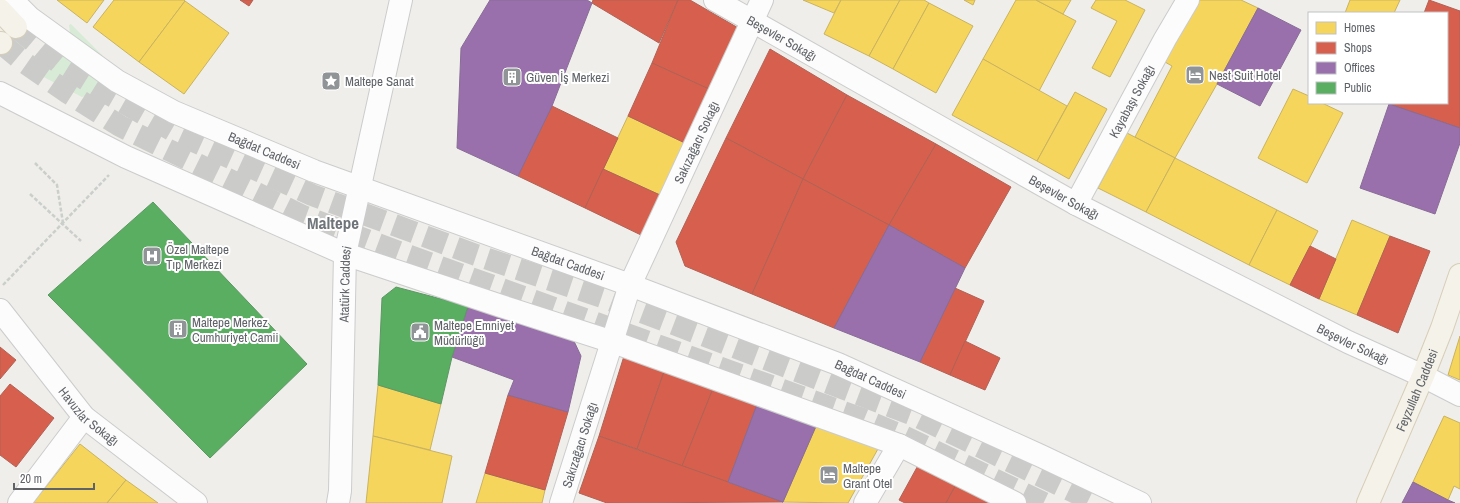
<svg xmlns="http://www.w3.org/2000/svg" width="1460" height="503" viewBox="0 0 1460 503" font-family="'Archivo Narrow',sans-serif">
  <rect width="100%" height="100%" fill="#efeeea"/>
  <path fill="#d8ebd6" d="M71,24L102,55L106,67V86L101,92L82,97L32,71L52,66L65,54L71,41L69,25Z"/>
  <g fill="#f6d55c" stroke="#c9b360">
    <path d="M57,0H104L87,23Z"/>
    <path d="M114,0H184L185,1L139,62L93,27Z"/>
    <path d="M803,0H841L834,13Z"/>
    <path d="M841,0H900L869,56L824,34Z"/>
    <path d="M900,0H924L929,3L893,69L869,56Z"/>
    <path d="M964,0H975L973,5Z"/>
    <path d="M1016,0H1036L1076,21L1039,91L983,59Z"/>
    <path d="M1036,0H1071L1063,14Z"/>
    <path d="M1096,0H1125L1145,10L1110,77L1092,68L1117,21L1091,8Z"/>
    <path d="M1199,0H1241L1258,8L1217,84L1175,158L1135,137L1172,66L1165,62Z"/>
    <path d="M1350,0H1400L1394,13H1345Z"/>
    <path d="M185,1L229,33L184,94L139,62Z"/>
    <path d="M929,3L973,26L936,93L893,69Z"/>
    <path d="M983,59L1067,106L1037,161L952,115Z"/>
    <path d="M1293,89L1309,96V103H1322L1343,113L1307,183L1258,158Z"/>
    <path d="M1075,92L1107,109L1069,179L1037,161Z"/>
    <path d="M628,116L685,143L660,195L603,169Z"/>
    <path d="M1127,133L1175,158L1146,212L1098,188Z"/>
    <path d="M1175,158L1277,210L1249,265L1146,212Z"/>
    <path d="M1277,210L1318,231L1290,285L1249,265Z"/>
    <path d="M1352,220L1390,236L1357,315L1319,299Z"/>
    <path d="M1460,336V380L1448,375Z"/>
    <path d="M378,385L441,404L430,450L373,436Z"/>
    <path d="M1444,416L1460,423V489L1454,486L1448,500L1413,482Z"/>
    <path d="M817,424L879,447L848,503L783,502Z"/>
    <path d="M373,436L452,456L442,503H366Z"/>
    <path d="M80,444L126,480L107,503H33Z"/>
    <path d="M485,473L545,490L542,503H476Z"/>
    <path d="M126,480L158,503H107Z"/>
  </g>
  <g fill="#d6604d" stroke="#b26155">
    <path d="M240,0H253L249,6Z"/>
    <path d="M593,0H678L659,43L592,3Z"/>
    <path d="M678,0H690L740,29L709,89L652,63Z"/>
    <path d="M1429,0L1460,11V128L1389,104L1390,103H1447V13H1424Z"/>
    <path d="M770,49L847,95L803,179L726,138Z"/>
    <path d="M652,63L709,89L685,143L628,116Z"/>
    <path d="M847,95L936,144L889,225L803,179Z"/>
    <path d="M552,106L618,138L585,208L518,176Z"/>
    <path d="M726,138L803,179L752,294L685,266L676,242Z"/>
    <path d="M936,144L1011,187L965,268L889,225Z"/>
    <path d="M603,169L660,195L641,235L585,208Z"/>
    <path d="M803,179L889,225L834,328L752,294Z"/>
    <path d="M1390,236L1430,251L1398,333L1357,315Z"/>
    <path d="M1310,246L1336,259L1319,299L1290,285Z"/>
    <path d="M955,288L984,301L950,375L920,362Z"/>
    <path d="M965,341L1000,358L985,390L950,375Z"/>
    <path d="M0,347L16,360L0,379Z"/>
    <path d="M624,356L665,369L637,449L599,436Z"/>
    <path d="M665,369L714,386L682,466L637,449Z"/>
    <path d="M10,384L54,418L16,467L0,455V396Z"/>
    <path d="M714,386L758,402L728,482L682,466Z"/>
    <path d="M508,395L568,412L545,490L485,473Z"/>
    <path d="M599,436L728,482L783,502L607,503L579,493Z"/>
    <path d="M921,460L959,479L946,503H905L899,500Z"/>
    <path d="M959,479L1002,503H946Z"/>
  </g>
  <g fill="#9970ab" stroke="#886c97">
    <path d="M490,0H587L592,3L552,106L518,176L457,148L461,48Z"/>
    <path d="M1258,8L1301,30L1260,106L1217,84Z"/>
    <path d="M1389,104L1460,128V143L1435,214L1360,188Z"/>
    <path d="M889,225L965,268L920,362L834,328Z"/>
    <path d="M468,306L572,337L581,356L568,412L508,395L514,380L452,357Z"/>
    <path d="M758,402L817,424L783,502L728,482Z"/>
    <path d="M1413,482L1448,500L1455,503H1402Z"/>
  </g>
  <g fill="#5aae61" stroke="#5c9863">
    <path d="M153,202L307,364L210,458L48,295Z"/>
    <path d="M396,287L468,306L452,357L441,404L378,385L382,298Z"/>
  </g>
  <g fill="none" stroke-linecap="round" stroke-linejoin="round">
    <g stroke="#cbcbca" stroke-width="22" stroke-dasharray="22 11" stroke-linecap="butt">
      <path d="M16,27L59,63L107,93L180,135L312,195L476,255L605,298L916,416L1097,503"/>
      <path d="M1,43L25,63L68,93L120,126L303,216L404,254L860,418L903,436L1044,503"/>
    </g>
    <g stroke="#cbcccc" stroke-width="24">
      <g id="minor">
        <path id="s1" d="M12,0L30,18L117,81L174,112L314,171L630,285L838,364L1041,456L1140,503"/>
        <path id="s2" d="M715,0L1076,204L1348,342L1423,376L1460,395"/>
        <path d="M0,93L126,157L345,254L501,306L613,342L899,445L1015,503"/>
        <path id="s3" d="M1076,204L1165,39L1188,0"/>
        <path id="s4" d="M0,310L84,417L196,503"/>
        <path d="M19,503L84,417"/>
        <path id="s5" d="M338,503L340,491L345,254L401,0"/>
        <path id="s6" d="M561,503L630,285L762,0"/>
        <path d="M865,503L899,445"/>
      </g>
    </g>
    <g stroke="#d7ceb8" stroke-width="24">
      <g id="major">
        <path d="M0,10L16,27"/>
        <path d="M0,43H1"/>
        <path id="s7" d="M1368,503L1423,376L1442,328L1460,275"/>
      </g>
    </g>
    <g stroke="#cacfcc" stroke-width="2.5" stroke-dasharray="4 2" stroke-linecap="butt">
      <path d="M35,163L57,185L63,223"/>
      <path d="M30,194L81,241"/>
      <path d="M3,285L109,175"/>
    </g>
    <use href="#minor" stroke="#fdfcfc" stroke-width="22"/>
    <use href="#major" stroke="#f4f2e9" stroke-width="22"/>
  </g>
  <defs>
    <g id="hotel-square" transform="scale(1)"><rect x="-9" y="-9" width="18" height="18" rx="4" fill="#919496" stroke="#fff"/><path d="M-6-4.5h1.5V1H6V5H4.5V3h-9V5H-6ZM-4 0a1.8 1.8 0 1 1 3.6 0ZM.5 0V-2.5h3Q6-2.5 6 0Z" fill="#fff"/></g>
    <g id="building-square" transform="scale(1)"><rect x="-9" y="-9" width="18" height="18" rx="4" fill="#919496" stroke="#fff"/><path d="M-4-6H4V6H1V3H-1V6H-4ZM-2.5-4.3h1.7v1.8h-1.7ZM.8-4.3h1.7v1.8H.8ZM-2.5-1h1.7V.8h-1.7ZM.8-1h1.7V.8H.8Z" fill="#fff"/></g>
    <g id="sight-square" transform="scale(1)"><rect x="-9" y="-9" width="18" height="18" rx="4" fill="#919496" stroke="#fff"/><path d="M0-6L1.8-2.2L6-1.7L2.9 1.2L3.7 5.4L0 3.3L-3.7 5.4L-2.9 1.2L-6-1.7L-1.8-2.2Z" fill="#fff"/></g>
    <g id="hospital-square" transform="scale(1)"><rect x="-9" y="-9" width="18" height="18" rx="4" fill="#919496" stroke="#fff"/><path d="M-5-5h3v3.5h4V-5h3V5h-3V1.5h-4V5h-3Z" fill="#fff"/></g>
    <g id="civic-square" transform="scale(1)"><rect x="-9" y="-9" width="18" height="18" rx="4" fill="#919496" stroke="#fff"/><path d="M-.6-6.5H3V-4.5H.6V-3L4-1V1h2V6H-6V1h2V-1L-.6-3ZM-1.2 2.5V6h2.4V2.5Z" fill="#fff"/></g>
  </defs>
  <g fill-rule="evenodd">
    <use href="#hotel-square" x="1195" y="75"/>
    <use href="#building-square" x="512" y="77"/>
    <use href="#sight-square" x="331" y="81"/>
    <use href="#hospital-square" x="152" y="256"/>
    <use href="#building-square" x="178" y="329"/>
    <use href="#civic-square" x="420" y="332"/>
    <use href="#hotel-square" x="829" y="475"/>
  </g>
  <g text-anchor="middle" stroke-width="4" stroke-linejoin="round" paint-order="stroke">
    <g font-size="13" fill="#5f6368" stroke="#fff">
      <text dy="5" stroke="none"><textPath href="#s2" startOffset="77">Beşevler Sokağı</textPath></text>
      <text dy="5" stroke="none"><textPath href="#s3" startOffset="117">Kayabaşı Sokağı</textPath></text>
      <text dy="5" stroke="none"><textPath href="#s6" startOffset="386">Sakızağacı Sokağı</textPath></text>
      <text dy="5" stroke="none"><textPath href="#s1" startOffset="296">Bağdat Caddesi</textPath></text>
      <text dy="5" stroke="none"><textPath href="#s2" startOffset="401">Beşevler Sokağı</textPath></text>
      <text dy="5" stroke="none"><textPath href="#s1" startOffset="620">Bağdat Caddesi</textPath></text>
      <text dy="5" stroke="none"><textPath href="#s5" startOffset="219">Atatürk Caddesi</textPath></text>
      <text dy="5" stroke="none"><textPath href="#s2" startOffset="725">Beşevler Sokağı</textPath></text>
      <text dy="5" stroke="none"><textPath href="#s1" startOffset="944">Bağdat Caddesi</textPath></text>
      <text dy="5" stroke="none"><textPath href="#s7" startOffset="123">Feyzullah Caddesi</textPath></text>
      <text dy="5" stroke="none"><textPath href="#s4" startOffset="139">Havuzlar Sokağı</textPath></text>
      <text dy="5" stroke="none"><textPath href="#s6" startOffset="61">Sakızağacı Sokağı</textPath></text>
    </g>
    <g font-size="13" fill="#5f6368" stroke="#fff" text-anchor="start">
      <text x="1209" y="80">Nest Suit Hotel</text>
      <text x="526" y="82">Güven İş Merkezi</text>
      <text x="345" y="86">Maltepe Sanat</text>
      <text x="166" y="254">Özel Maltepe<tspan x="166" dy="15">Tıp Merkezi</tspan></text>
      <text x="192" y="327">Maltepe Merkez<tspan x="192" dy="15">Cumhuriyet Camii</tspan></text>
      <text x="434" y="330">Maltepe Emniyet<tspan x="434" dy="15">Müdürlüğü</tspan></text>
      <text x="843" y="473">Maltepe<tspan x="843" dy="15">Grant Otel</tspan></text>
    </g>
    <g font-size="17" font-weight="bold" fill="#70757a" stroke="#fff">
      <text x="333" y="229">Maltepe</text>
    </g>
  </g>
  <rect x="1308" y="12" width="140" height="92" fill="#ffffff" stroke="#bfc1c3"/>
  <rect x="1316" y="22" width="20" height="12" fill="#f6d55c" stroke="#bfc1c3"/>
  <text x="1344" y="32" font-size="12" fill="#5f6368">Homes</text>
  <rect x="1316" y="42" width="20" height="12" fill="#d6604d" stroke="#bfc1c3"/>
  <text x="1344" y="52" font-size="12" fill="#5f6368">Shops</text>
  <rect x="1316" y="62" width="20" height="12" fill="#9970ab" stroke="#bfc1c3"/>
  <text x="1344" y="72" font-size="12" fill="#5f6368">Offices</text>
  <rect x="1316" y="82" width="20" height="12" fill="#5aae61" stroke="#bfc1c3"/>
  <text x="1344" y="92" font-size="12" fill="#5f6368">Public</text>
  <path d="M14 483v6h80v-6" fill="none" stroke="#5f6368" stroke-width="2"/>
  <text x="20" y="483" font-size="12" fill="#5f6368" stroke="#ffffff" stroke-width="3" paint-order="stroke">20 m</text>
</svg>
